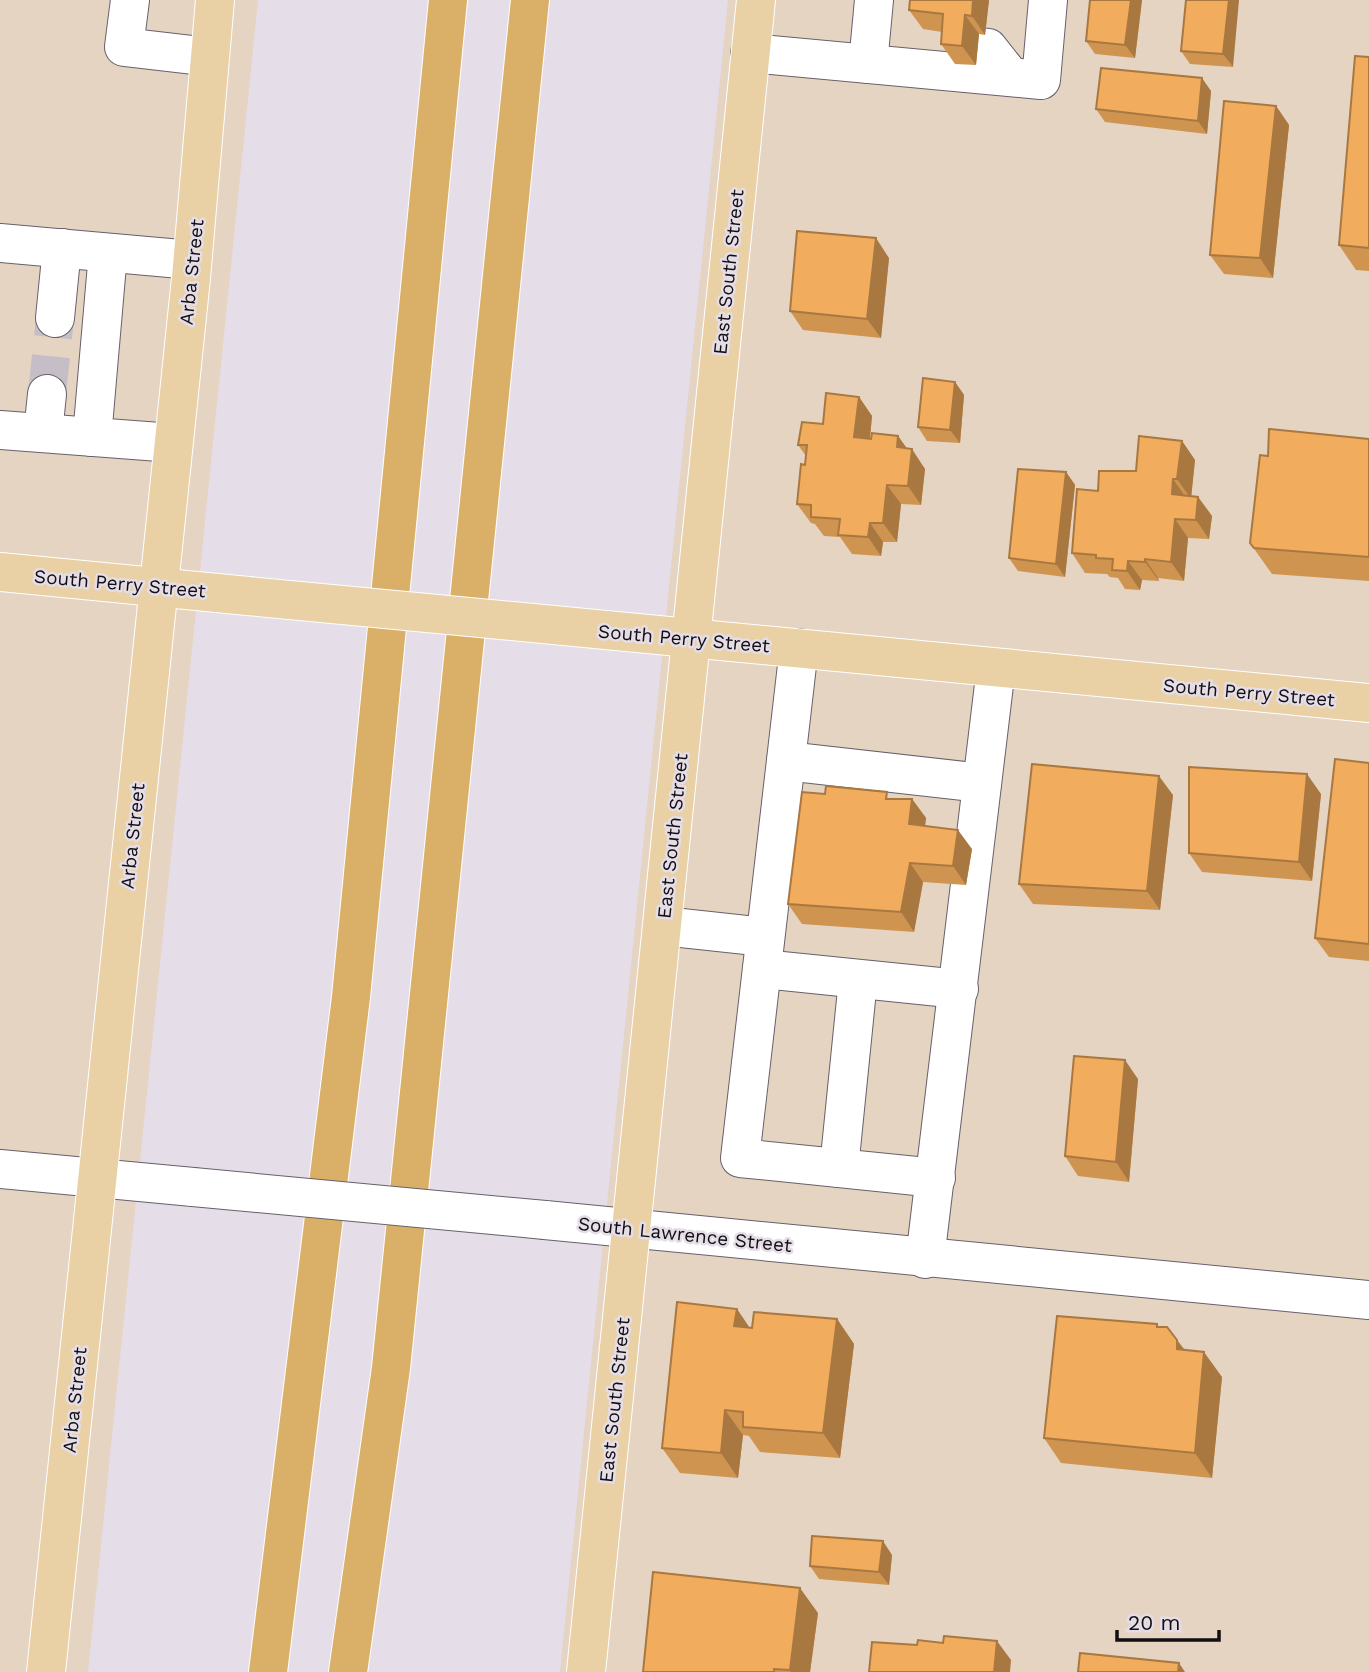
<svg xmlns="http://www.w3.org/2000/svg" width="1369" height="1672" viewBox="0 0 1369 1672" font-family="'Work Sans',sans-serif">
  <rect width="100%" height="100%" fill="#e5dde7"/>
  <g fill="#e5d4c2">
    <path d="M0,0H258L88,1672H0Z"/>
    <path d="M728,0H1369V1672H560Z"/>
  </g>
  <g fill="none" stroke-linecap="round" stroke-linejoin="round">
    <path stroke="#c5bec7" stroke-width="38" stroke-dasharray="38 19" stroke-linecap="butt" d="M47,394L55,318"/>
    <g stroke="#676069" stroke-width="40">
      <g id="minor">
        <path d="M130,0L124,47L210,57"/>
        <path d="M978,47L988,48L1011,77"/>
        <path d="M750,53L1041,80L1048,0"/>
        <path d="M868,64L874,0"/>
        <path d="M0,243L192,260"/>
        <path d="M55,318L62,248"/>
        <path d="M0,430L173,443"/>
        <path d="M43,433L47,394"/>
        <path d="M92,437L108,253"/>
        <path d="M799,648L740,1158L936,1178"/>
        <path d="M786,761L982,783"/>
        <path d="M663,926L765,937"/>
        <path d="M762,969L959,989"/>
        <path d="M839,1168L858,980"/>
        <path d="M0,1169L193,1187"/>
        <path d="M545,1220L1369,1300"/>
        <path d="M925,1259L996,668"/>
      </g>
    </g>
    <g stroke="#fff" stroke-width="40">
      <g id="major">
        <path d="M0,572L248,596"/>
        <path d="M606,630L1369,703"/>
        <path d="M46,1672L191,278L215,0"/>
        <path d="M586,1672L756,0"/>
      </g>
    </g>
    <g stroke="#fff" stroke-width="40">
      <g id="highway">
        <path d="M268,1672L351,997L448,0"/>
        <path d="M348,1672L391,1368L530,0"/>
      </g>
    </g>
    <use href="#minor" stroke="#fff" stroke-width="38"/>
    <use href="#major" stroke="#e9d0a5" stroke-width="38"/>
    <use href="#highway" stroke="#dab069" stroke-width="38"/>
    <g stroke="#676069" stroke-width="40" stroke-linecap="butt">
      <path id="minor-bridge" d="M193,1187L545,1220"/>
    </g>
    <g stroke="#fff" stroke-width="40" stroke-linecap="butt">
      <path id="major-bridge" d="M248,596L606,630"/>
    </g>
    <use href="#minor-bridge" stroke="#fff" stroke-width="38"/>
    <use href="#major-bridge" stroke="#e9d0a5" stroke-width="38"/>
  </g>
  <g fill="#cf9450">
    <path d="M989,0L985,35L979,34L976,65L955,64L941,44L942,32L923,29L909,10Z"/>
    <path d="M1090,0H1142L1135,58L1095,54L1086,41Z"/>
    <path d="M1186,0L1233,67L1190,64L1181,51Z"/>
    <path d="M1369,57V271L1356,270L1339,245Z"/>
    <path d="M1211,91L1207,134L1105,122L1096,109Z"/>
    <path d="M1276,106L1289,125L1273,278L1224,274L1210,255Z"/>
    <path d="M889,258L881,338L803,330L790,311Z"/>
    <path d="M955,382L964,395L960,443L927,441L918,427Z"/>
    <path d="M859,397L872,416L870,439L898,436L907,449L925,469L921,505L901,504L897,542H883L881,556L852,554L840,537L824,536L815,524L811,523L797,504L806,456L798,445L823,424Z"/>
    <path d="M1369,439V581L1272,574L1250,543Z"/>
    <path d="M1182,441L1195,460L1191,496L1198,497L1212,516L1209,539L1188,538L1184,581L1158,578L1159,581L1142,580L1140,590L1125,589L1118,578L1110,577L1107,574L1085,573L1072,553L1098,491L1136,471Z"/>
    <path d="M1066,472L1075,485L1065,577L1018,571L1009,558Z"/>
    <path d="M1369,763V961L1329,957L1315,938Z"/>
    <path d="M1321,794L1312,881L1202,872L1189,853Z"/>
    <path d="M1173,795L1160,910L1033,904L1019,884Z"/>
    <path d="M892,799H912L926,818L925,826L972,849L966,885L923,882L914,932L802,924L788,904Z"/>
    <path d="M1138,1079L1129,1182L1078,1176L1065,1156Z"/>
    <path d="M837,1319L854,1344L840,1458L760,1452L749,1436L743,1435L738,1478L680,1473L662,1448L750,1328Z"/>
    <path d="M1157,1324L1159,1327L1177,1340L1185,1350L1222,1377L1212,1478L1061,1463L1044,1438Z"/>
    <path d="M892,1555L889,1585L819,1579L810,1566Z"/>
    <path d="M818,1613L810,1672H643Z"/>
  </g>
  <g fill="#a97841">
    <path d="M973,0H989L985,35L972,16Z"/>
    <path d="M1131,0H1142L1135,58L1125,45Z"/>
    <path d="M1229,0H1239L1233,67L1223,54Z"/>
    <path d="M965,15L979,34L976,65L962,46Z"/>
    <path d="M1202,78L1211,91L1207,134L1198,121Z"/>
    <path d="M1276,106L1289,125L1273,278L1260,258Z"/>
    <path d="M876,238L889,258L881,338L867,319Z"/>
    <path d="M955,382L964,395L960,443L950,430Z"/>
    <path d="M859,397L872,416L868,456L854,437Z"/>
    <path d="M898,436L911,454L912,449L925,469L921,505L908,486L897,447Z"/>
    <path d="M1182,441L1195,460L1191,499L1177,479Z"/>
    <path d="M1066,472L1075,485L1065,577L1056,564Z"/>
    <path d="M1173,479L1187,499L1172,494Z"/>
    <path d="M887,485L901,504L897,542L883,523Z"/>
    <path d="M1198,497L1212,516L1209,539L1196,520Z"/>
    <path d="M1175,519L1188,538L1184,581L1171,562Z"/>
    <path d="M870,523L883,542L881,556L868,537Z"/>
    <path d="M1145,559L1158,578L1159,581L1145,562Z"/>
    <path d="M1128,561L1142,580L1140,590L1127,571Z"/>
    <path d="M1307,774L1321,794L1312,881L1299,862Z"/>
    <path d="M1159,776L1173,795L1160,910L1147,891Z"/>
    <path d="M912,799L926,818L923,843L909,824Z"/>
    <path d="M958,830L972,849L966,885L953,866Z"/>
    <path d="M910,863L923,882L914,932L901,912Z"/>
    <path d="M1125,1060L1138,1079L1129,1182L1116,1162Z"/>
    <path d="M737,1309L754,1334L734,1326Z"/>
    <path d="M837,1319L854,1344L840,1458L823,1433Z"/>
    <path d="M1177,1340L1195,1365L1177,1349Z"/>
    <path d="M1204,1352L1222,1377L1212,1478L1195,1453Z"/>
    <path d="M725,1410L743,1435L738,1478L721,1453Z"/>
    <path d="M883,1541L892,1555L889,1585L879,1572Z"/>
    <path d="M800,1588L818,1613L810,1672H791L790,1670Z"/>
    <path d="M997,1641L1011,1660L1010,1672H994Z"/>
    <path d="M1179,1663L1185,1672H1178Z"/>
  </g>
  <g fill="#f1ac5d" stroke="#a97841" stroke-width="2">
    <path d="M910,0H973L972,16L965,15L962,46L941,44L943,14L909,10Z"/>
    <path d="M1090,0H1131L1125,45L1086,41Z"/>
    <path d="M1186,0H1229L1223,54L1181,51Z"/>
    <path d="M1355,56L1369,57V248L1339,245Z"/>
    <path d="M1101,68L1202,78L1198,121L1096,109Z"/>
    <path d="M1224,101L1276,106L1260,258L1210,255Z"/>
    <path d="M797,231L876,238L867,319L790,311Z"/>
    <path d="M923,378L955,382L950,430L918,427Z"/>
    <path d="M826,393L859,397L854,437L871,439L872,433L898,436L897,447L912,449L908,486L887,485L883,523H870L868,537L838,535L840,519L811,517V505L797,504L801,464L805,465L807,445H798L802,422L823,424Z"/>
    <path d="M1269,429L1369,439V557L1254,548L1250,543L1260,455L1268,456Z"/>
    <path d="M1139,436L1182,441L1177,479H1173L1172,494L1198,497L1196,520L1175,519L1171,562L1145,559V562L1128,561L1127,571L1112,570L1113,559L1096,558V555L1072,553L1077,489L1098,491L1099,471H1136Z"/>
    <path d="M1018,469L1066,472L1056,564L1009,558Z"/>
    <path d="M1335,759L1369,763V944L1315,938Z"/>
    <path d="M1032,764L1159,776L1147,891L1019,884Z"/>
    <path d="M1189,767L1307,774L1299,862L1189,853Z"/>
    <path d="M826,786L887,792L886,799H912L909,824L958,830L953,866L910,863L901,912L788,904L802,792L825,794Z"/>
    <path d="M1074,1056L1125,1060L1116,1162L1065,1156Z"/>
    <path d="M677,1302L737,1309L734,1326L752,1328L754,1312L837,1319L823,1433L743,1427V1412L725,1410L721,1453L662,1448Z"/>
    <path d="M1057,1316L1157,1324V1327H1167L1177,1340V1349L1204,1352L1195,1453L1044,1438Z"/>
    <path d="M812,1536L883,1541L879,1572L810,1566Z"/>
    <path d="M653,1572L800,1588L790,1670L774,1669V1672H643Z"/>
    <path d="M944,1636L997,1641L994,1672H869L872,1642L917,1645L918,1640L943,1643Z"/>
    <path d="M1080,1653L1179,1663L1178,1672H1078Z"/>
  </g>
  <g text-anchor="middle" stroke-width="5" stroke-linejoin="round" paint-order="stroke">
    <g font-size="19" fill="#120f12" stroke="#e5dde7">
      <text transform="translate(191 272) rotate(-84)" y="7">Arba Street</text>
      <text transform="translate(728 272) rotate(-84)" y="7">East South Street</text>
      <text transform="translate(120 583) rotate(5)" y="7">South Perry Street</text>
      <text transform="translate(684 638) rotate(5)" y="7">South Perry Street</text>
      <text transform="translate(1249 692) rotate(5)" y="7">South Perry Street</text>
      <text transform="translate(132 836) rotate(-84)" y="7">Arba Street</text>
      <text transform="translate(672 836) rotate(-84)" y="7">East South Street</text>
      <text transform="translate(685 1234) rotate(6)" y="7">South Lawrence Street</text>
      <text transform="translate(74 1400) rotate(-84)" y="7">Arba Street</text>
      <text transform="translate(614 1400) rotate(-84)" y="7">East South Street</text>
    </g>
  </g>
  <path d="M1117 1630v10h102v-10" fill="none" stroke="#120f12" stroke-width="3.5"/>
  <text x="1128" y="1630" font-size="21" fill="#120f12" stroke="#e5dde7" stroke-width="5" paint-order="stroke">20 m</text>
</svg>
